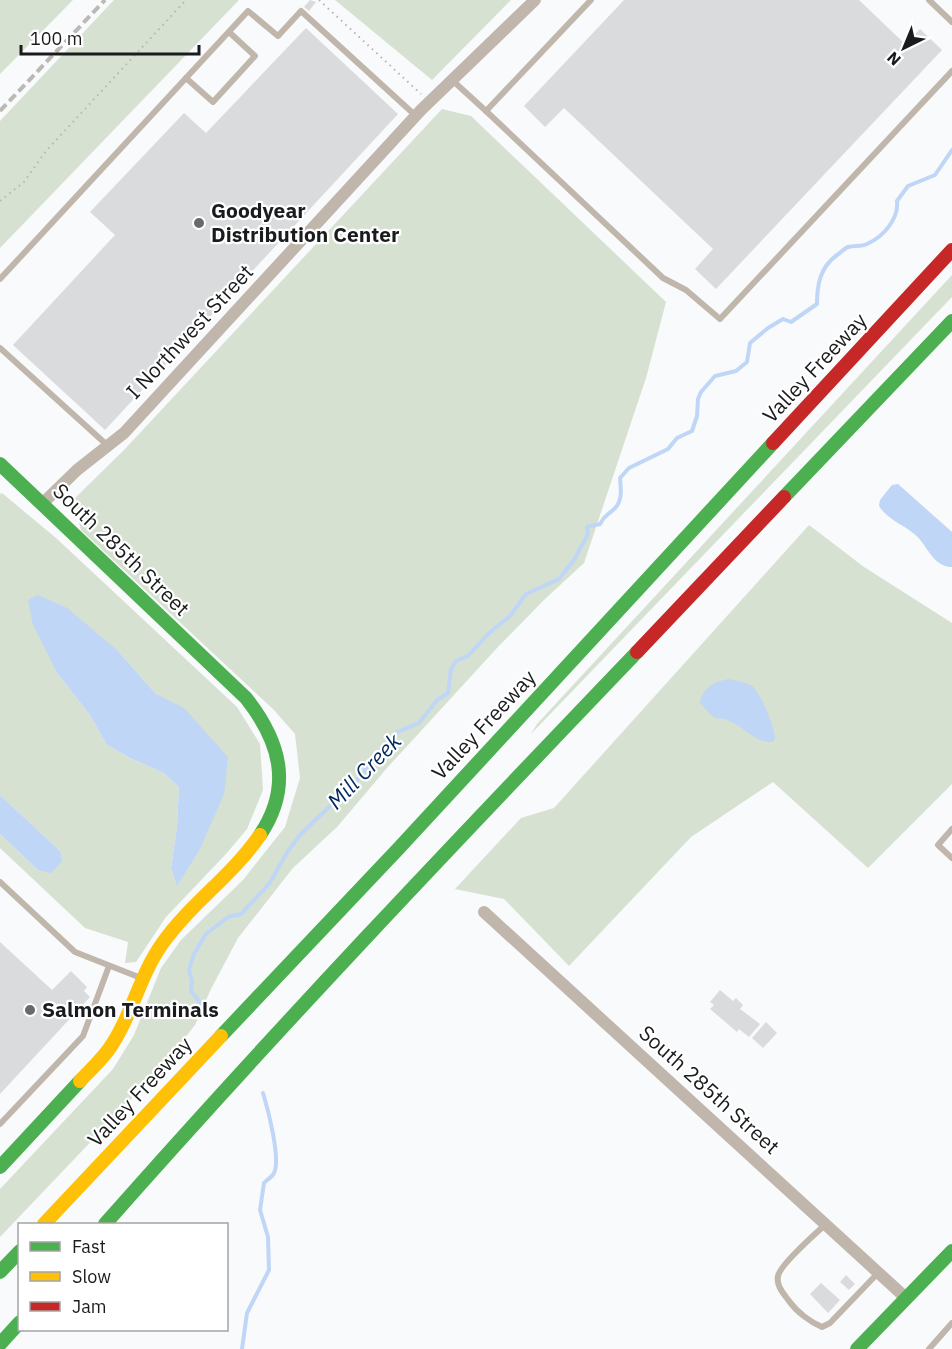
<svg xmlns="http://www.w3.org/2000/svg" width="952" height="1349" viewBox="0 0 952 1349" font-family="'IBM Plex Sans',sans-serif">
  <rect width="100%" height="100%" fill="#f8fafc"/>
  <g fill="#d7e1d1" fill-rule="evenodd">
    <path d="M0,0H73L0,74Z"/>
    <path d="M114,0H239L0,248V121Z"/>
    <path d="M335,0H511L432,80Z"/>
    <path d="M442,109L471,116L666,302L646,378L584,563L544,600L497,648L387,768L337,827L293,868L238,938L211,989L195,1025L162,1067L0,1237V1189L113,1069L134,1035L161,968L181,940L243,880L285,827L300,778L295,734L274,710L81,530L73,500L124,450Z"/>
    <path d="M952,275V297L531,734L537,724Z"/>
    <path d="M2,493L56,538L237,707L260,744L263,790L247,829L226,854L166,917L136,962L125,963L128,942L85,928L0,848V834L38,870L60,851L0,795V494ZM117,650L156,694L199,851L177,885L171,868L177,827L179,787L164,773L130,758L107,745L90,715L57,673Z"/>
    <path d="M809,525L864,567L952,623V784L868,868L773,782L691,837L569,966L504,899L455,889L521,818L554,808Z"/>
  </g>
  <g fill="#bfd6f6">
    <path d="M898,484L952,532V567C932,567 927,543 913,533C902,524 887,519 879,506L880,500L892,485Z"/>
    <path d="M38,595L67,608L117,650L156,694L184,708L228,757L224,794L199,851L177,886L171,868L177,827L179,787L164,773L130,758L107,745L90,715L57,673L33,625L28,600Z"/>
    <path d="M729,679C736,681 746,682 752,686C761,693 775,728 775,739L773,742C751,744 740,717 714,718L700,703C702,688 715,681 729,679Z"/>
    <path d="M0,795L60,851L62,861L51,873L38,870L0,834Z"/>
  </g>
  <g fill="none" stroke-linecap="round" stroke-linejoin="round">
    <g stroke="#bfd6f6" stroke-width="4">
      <path d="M201,1004L191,991L192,981L189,970L194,954L206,934L228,917L241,914L269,884L288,851L300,835L361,776L395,733L419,723L437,700L448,693L451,669L456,661L468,656L488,634L510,616L526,594L559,579L574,560L588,534L587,527L600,524C604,516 606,516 613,510C623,502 621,489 620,478L629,468L668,449L677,438L692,431L697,416L698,399L701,392L715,376L736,371L747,362L750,343L768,328L783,319L791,322L817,304C817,285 820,267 837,255C840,253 845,248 848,247C854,245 861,247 867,244C883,237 899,219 897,201L908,186L935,175L952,150"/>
      <path d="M242,1349L247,1313L269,1270L268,1237L260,1210L264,1183C267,1180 272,1177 274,1173C281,1159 268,1109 263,1093"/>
    </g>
  </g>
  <g fill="#dadbdc">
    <path d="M310,0L316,2L309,11L304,7Z"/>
    <path d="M624,0H859L905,44L920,29L942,50L716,289L695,269L713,249L564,108L545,127L524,106Z"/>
    <path d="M306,28L398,114L105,430L13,345L115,235L90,212L184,113L206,133Z"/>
    <path d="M0,942L52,990L71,971L87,987L84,991L90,997L0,1094Z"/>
    <path d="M720,990L733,1001L736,998L743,1005L740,1009L760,1024L749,1037L739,1029L737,1032L710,1009L714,1005L710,1002Z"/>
    <path d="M766,1022L777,1033L763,1048L752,1038Z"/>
    <path d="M846,1275L855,1284L849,1290L840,1282Z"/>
    <path d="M821,1283L840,1300L828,1313L810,1294Z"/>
  </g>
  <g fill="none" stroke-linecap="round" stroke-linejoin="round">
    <g stroke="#b9b4b0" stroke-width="2" stroke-dasharray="1.5 4.5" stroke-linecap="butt">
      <path d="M319,0L421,94"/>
      <path d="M0,201L24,182L46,151L186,0"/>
    </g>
    <g stroke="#c0b6ac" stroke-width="6">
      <path d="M929,0L952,22"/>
      <path d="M186,78L213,102L255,56L229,32"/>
      <path d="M452,80L486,111L591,0"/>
      <path d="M486,111L663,278L686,290L720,319L952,71"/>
      <path d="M0,279L248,11L278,36L301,11L416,116"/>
      <path d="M0,348L107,445"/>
      <path d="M952,829L938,845L952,858"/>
      <path d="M0,882L75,952L141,978"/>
      <path d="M0,1124L83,1036L109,966"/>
      <path d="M825,1225C815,1234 780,1265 778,1276C776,1286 784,1294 789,1301C797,1312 810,1322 822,1327L830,1323L878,1273"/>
      <path d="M929,1349L952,1323"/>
    </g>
    <g stroke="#c0b6ac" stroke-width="12">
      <path d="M43,503L77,470L124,433L421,110L535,0"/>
      <path d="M484,912L906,1298"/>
    </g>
    <g stroke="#4caf50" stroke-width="14">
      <path d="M0,464L246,698C280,741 293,786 260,835"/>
      <path d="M784,497L952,321"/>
      <path d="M221,1036L399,848L773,443"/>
      <path d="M0,1167L80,1081"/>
      <path d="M105,1224C277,1029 457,840 637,652"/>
      <path d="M0,1272L20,1251"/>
      <path d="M0,1344L20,1322"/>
      <path d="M857,1349L952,1251"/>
    </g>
    <g stroke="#ffc107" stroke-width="14">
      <path d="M80,1081C91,1069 105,1057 113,1043C133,1012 140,975 162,944C190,904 232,876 260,835"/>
      <path d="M44,1224L221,1036"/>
    </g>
    <g stroke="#c62828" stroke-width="14">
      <path d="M773,443L952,250"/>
      <path d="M637,652L784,497"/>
    </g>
    <path stroke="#bcb8b3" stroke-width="4" stroke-dasharray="9 4.5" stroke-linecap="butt" d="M0,111L105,0"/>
  </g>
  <g fill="#68696a" stroke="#fff" stroke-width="2">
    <circle cx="199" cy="223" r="6"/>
    <circle cx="30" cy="1010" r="6"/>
  </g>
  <g text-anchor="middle" stroke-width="4.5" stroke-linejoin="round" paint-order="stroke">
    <g font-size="21" font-weight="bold" fill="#1a1b1c" stroke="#fff" text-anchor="start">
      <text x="211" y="218">Goodyear<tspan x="211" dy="24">Distribution Center</tspan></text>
      <text x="42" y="1017">Salmon Terminals</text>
    </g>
    <g font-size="21" fill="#1a1b1c" stroke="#fff">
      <text transform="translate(190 332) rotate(-47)" y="7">I Northwest Street</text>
      <text transform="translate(815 368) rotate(-47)" y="7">Valley Freeway</text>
      <text transform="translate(121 550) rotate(44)" y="7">South 285th Street</text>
      <text transform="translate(484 725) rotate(-47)" y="7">Valley Freeway</text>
      <text transform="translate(709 1090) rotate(42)" y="7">South 285th Street</text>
      <text transform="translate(140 1092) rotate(-47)" y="7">Valley Freeway</text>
    </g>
    <g font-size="22" font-style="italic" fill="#01295f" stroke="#fff">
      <text transform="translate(364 771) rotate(-46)" y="8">Mill Creek</text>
    </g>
  </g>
  <rect x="18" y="1223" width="210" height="108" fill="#ffffff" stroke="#a3a4a4" stroke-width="1.5"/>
  <rect x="30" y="1242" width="30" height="9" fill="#4caf50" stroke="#a3a4a4" stroke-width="1.5"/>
  <text x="72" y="1253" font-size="18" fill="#1a1b1c">Fast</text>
  <rect x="30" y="1272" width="30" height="9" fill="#ffc107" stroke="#a3a4a4" stroke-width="1.5"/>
  <text x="72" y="1283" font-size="18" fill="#1a1b1c">Slow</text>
  <rect x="30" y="1302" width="30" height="9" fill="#c62828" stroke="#a3a4a4" stroke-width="1.5"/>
  <text x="72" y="1313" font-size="18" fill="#1a1b1c">Jam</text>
  <g transform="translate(904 48) rotate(223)" stroke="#ffffff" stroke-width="4.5" paint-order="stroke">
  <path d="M0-4.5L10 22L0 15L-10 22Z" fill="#1a1b1c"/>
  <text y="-9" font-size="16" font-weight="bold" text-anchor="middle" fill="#1a1b1c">N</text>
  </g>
  <path d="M21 45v9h178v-9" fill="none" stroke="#1a1b1c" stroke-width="3"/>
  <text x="30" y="45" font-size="18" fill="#1a1b1c" stroke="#ffffff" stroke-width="4.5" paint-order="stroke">100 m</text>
</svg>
